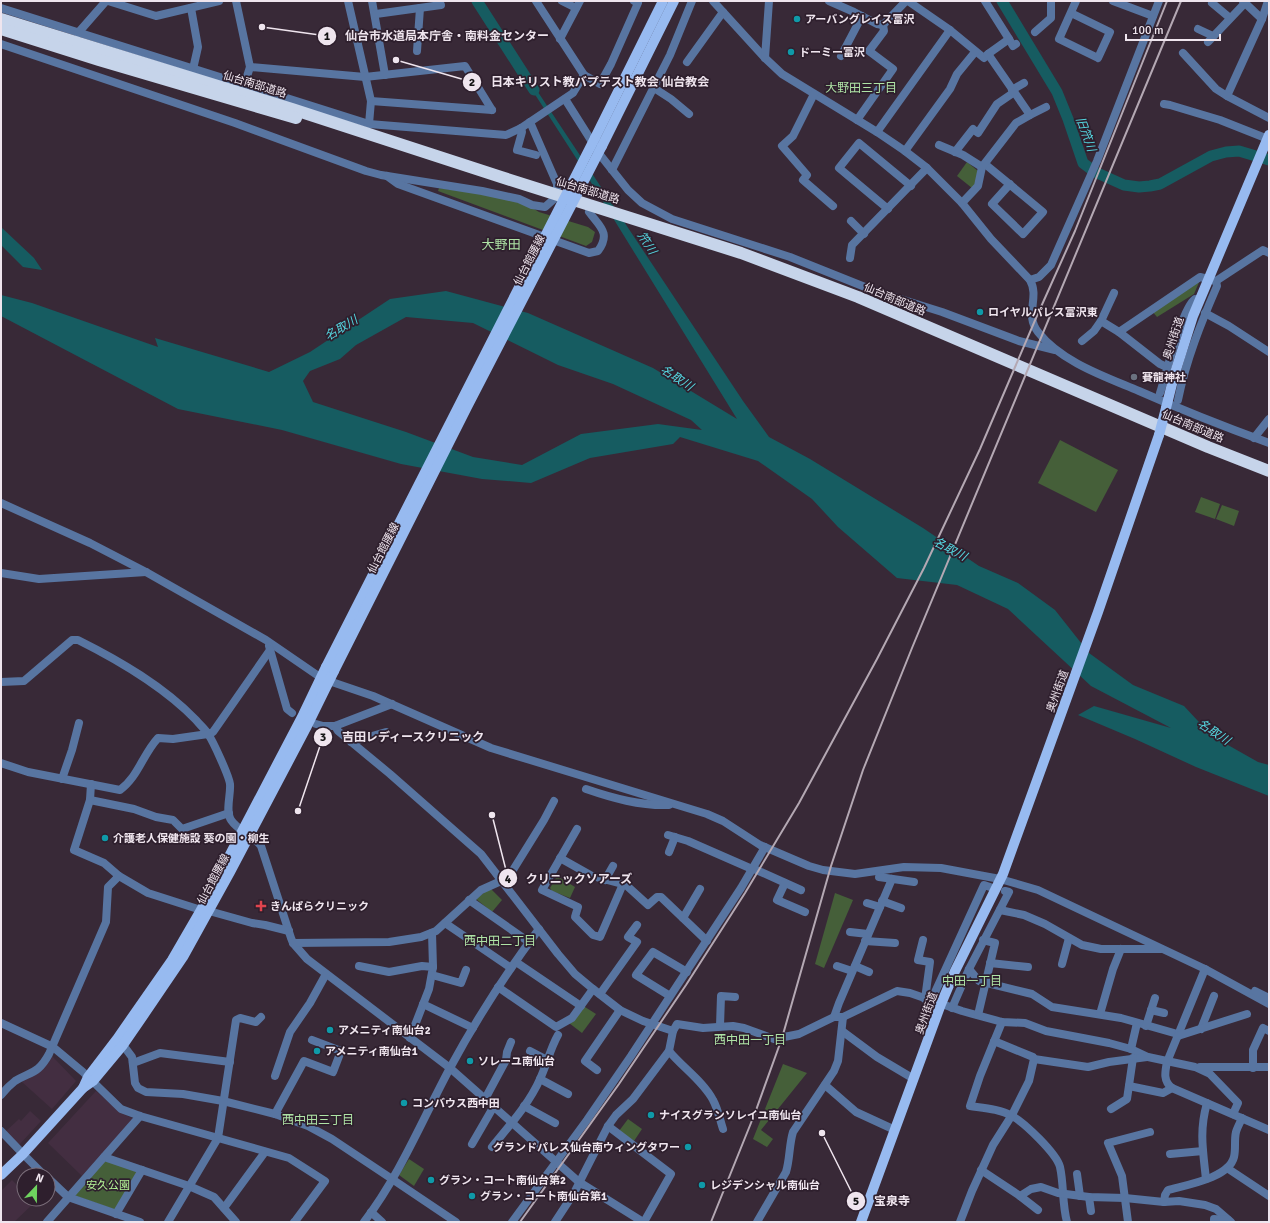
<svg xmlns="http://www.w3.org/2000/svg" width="1270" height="1223" viewBox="0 0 1270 1223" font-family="Signika,'Noto Sans JP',sans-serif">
  <rect width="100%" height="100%" fill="#382937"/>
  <g fill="#432e41">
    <path d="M52,1056L76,1081L52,1109L22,1082L42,1070Z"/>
    <path d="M96,1091L121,1113L132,1118L133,1120L82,1176L48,1143Z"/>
    <path d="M30,1111L41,1121L19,1145L5,1132L19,1119L21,1121Z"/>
    <path d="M12,1180L24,1192V1199H31L35,1202L14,1222H1V1191Z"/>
  </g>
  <g fill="#455f39">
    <path d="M967,162L978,171L976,184L972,188L957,176Z"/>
    <path d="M439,188L484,194L526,204L539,212L588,227L595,232L592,242L586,246L438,191Z"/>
    <path d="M1200,280L1194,294L1157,317L1152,311Z"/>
    <path d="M1060,440L1118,470L1096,512L1038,483Z"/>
    <path d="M1201,497L1220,504L1215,519L1195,512Z"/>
    <path d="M1222,505L1239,511L1234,526L1216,519Z"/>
    <path d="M557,876L575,887L570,898L552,891L550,888Z"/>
    <path d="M490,888L502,900L492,912L476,899Z"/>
    <path d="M835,893L853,900L824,968L815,964Z"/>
    <path d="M585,1007L596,1014L582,1033L569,1023Z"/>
    <path d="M783,1064L807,1073L761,1130L773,1139L767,1147L753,1139Z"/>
    <path d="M628,1119L642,1129L634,1141L619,1131Z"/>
    <path d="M409,1159L424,1169L414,1186L399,1175Z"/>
    <path d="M108,1161L136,1171L137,1174L116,1210L76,1196L75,1193L104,1162Z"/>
  </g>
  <g fill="#165c61" fill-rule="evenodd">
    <path d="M528,77L743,401L769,437L810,459L923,528L979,566L1018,583L1055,610L1089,653L1133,685L1184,706L1212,736L1258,762L1269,765V796L1196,767L1135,739L1078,715L1094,706L1171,728L1091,686L1008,609L957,585L897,578L838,527L812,499L758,461L680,437L673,444L590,458L531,483L482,479L401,464L282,430L178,409L1,316V295L32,303L158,347L155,338L269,372L310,352L390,299L446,291L528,313L653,368L737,419L576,158L525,79ZM406,317L473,323L558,365L613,384L691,420L702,430L658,424L581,434L522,465L473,457L406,432L313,402L303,381L310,371L340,359L356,345Z"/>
    <path d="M1,227L34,258L42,270L23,267L1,245Z"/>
  </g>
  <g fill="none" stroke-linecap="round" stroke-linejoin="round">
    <g stroke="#165c61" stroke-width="11">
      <path d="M477,1L534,90"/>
      <path d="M1002,1L1057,92L1068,119L1083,163L1095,172L1124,185L1139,187L1150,186L1160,184L1211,156L1226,152L1239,151L1269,160"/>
    </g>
    <g stroke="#5875a1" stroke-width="8">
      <path d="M108,1L156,16L219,1"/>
      <path d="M236,1L250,67L244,86"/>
      <path d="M348,1L371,101L369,124"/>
      <path d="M372,1L385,75"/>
      <path d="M536,1L584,75L600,84L611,64L638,3L634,1"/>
      <path d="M562,1L576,8"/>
      <path d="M713,1L765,58L782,74L877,132L905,151L927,168L962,203L991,239L1030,280C1040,298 1024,314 1038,332C1061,362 1106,377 1139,391C1182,410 1225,427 1269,443"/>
      <path d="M829,1L854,12L877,24L883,25L906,1"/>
      <path d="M908,1L950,30L984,58L988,54"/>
      <path d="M1113,1L1153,16"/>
      <path d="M1243,1L1262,19"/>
      <path d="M1268,1L1262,19L1227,96L1269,118"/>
      <path d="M1212,3L1230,18"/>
      <path d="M1,8L369,124L506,135L521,128L573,93L584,75"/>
      <path d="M191,8L198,47L193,69"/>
      <path d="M1071,13L1110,32L1098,58L1059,39L1076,1"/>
      <path d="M376,14L441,5"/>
      <path d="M1198,29L1213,36"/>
      <path d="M1035,32L1051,18V1"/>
      <path d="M78,33L106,1"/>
      <path d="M560,39L580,1"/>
      <path d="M1009,39L1013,46L1016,44"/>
      <path d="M1208,42L1245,3"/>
      <path d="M1,44L235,123L366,171L381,175L482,191L519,199L532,205L545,207L554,199"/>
      <path d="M417,51L420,8"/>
      <path d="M1183,53L1216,89L1227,96"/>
      <path d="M841,56L862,16"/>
      <path d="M765,58L769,1"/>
      <path d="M687,62L723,12"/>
      <path d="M250,67L365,77L465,66L492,110"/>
      <path d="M654,88L671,99L689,114"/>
      <path d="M1012,90L1024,83"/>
      <path d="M814,94L793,136L782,146L807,175L803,180L833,206"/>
      <path d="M565,99L601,156L628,190L642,203L672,219L790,257L875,291L942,312L1019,341L1055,350"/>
      <path d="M371,101L492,110"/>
      <path d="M1164,104L1170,105L1220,120L1268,139"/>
      <path d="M1030,115L1046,107"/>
      <path d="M857,120L893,69L869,51L884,31L883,25"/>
      <path d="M530,122L557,184V188"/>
      <path d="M521,128L522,132L517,150L536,155"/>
      <path d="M877,132L950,30"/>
      <path d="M939,145L963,155L982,167"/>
      <path d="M905,151L950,89L957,74L975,52"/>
      <path d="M955,152L973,129L978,133L997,104L1013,93"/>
      <path d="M985,164L1043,212L1023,234L992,204L1010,184"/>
      <path d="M612,170L670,55L692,1"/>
      <path d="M387,176L398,184L589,253L598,251C611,233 600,227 589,212"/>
      <path d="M962,203L978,186L982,167L1016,123L1030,115L988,54L1009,39L985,1"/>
      <path d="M888,209L839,168L859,143L911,186"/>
      <path d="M851,221L864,234"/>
      <path d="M850,258L852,245L927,168"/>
      <path d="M1030,280L1039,277L1051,265L1097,161L1159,1"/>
      <path d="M1114,293L1101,321L1119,332"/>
      <path d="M1205,313L1229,326L1269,352"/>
      <path d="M1082,341L1094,331L1101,321"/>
      <path d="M1167,367L1160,364L1119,332L1200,277L1216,281L1263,250L1269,253"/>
      <path d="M1160,393C1166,375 1182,308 1195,299L1200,301"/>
      <path d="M1178,400C1186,360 1201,323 1217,286L1216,281"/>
      <path d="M1254,438L1269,419"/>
      <path d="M1,503L90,543L146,572L266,640L317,675L329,681L373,696L491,748L707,814L723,821L760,845L809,866L823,870L855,874L904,867L941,868L1000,879L1038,890L1205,969L1269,1004"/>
      <path d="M1,573L39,579L146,572"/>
      <path d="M269,646L287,709L292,713"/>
      <path d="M1,682L24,681L72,640H78C120,661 163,686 196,720C200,725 205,729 208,734C213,741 229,776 230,784C231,795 225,811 231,820C238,831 253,835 261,846L291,938L293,943L307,959L450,1068L579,1182L643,1222"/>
      <path d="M316,724L323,726H335L392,704"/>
      <path d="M335,726L338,731L390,774L481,854L558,954L575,974L593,989L620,1010L643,1021L673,1031L677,1024L703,1028L733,1026L744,1028L774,1039L799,1034L834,1017H843L897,991L910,993L962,1011L1002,1022L1025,1023L1046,1031L1109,1043L1131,1049L1148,1057L1195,1067L1210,1074L1238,1103L1233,1114"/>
      <path d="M351,742L386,732"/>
      <path d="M1,763L28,772L120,790C138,777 143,754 158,738L173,739L208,734L213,732L270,650"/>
      <path d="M62,779L72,750L79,723"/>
      <path d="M586,789C612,798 640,806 669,805"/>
      <path d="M90,800L134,809L156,817L173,820L182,829L229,813"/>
      <path d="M577,829L542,890L578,907L575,917L593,935L600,937L623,884"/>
      <path d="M668,835L688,841L752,869"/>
      <path d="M669,852L675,837"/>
      <path d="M560,858L592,876L626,885L648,905L657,897H661L707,941"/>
      <path d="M752,868L801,890"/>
      <path d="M119,876L148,893L201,910"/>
      <path d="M879,877L914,882"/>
      <path d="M605,880L613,866"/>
      <path d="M785,883L777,900L805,912"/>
      <path d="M469,900L529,942"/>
      <path d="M882,901L901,908"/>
      <path d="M867,903L880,907"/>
      <path d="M1000,910L1024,915L1045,924L1082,945L1101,949H1161"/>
      <path d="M209,911L252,923L265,925L289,931"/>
      <path d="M683,918L700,889"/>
      <path d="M445,923L511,968"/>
      <path d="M850,932L868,934"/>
      <path d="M432,933L433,967"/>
      <path d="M923,940L918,960L930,962L925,999"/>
      <path d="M865,941L895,943"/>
      <path d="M293,943L389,942L421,937L436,931L481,890L501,881L513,870L544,820L554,801"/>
      <path d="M516,962L581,1006"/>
      <path d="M990,963L1028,967"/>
      <path d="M1062,964L1069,938"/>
      <path d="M359,966L389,972L422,966L433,967L429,989L410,1038"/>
      <path d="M837,966L852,971"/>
      <path d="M855,966L869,972"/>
      <path d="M969,969L979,981L1032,994L1052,1007L1121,1018L1174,1033"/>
      <path d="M1205,969L1167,1062C1165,1072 1163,1081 1172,1088L1269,1130"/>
      <path d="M432,975L461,983L466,970"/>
      <path d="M498,987L556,1027L572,1018L593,989"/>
      <path d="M1255,991L1269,998"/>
      <path d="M600,994L637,942L628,937L637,925"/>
      <path d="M670,996L636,975L653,952L687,972"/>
      <path d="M931,1001L984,885L990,887"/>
      <path d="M423,1004L473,1028"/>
      <path d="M952,1008L969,969L1009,892L1005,891"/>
      <path d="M1151,1010L1164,1013"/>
      <path d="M1100,1014L1113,969L1121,949"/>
      <path d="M978,1015L995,943L983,940"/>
      <path d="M834,1017L839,1003L892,879"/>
      <path d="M1002,1022L980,1076L970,1106C984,1108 1000,1109 1012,1116C1024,1122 1057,1154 1060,1167C1064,1185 1062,1204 1067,1222"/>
      <path d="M1,1023L53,1047L83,1072L121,1109L140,1116L289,1158L325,1181L296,1220L294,1222"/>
      <path d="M720,1026L721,996L735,997"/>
      <path d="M1146,1026L1155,998"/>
      <path d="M1201,1029L1214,996"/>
      <path d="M842,1031L877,1057L914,1079"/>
      <path d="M1178,1036L1247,1014"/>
      <path d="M123,1045L132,1057L135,1083L138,1088L146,1092L183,1094L223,1101L275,1114L308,1126L332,1139L392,1179L456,1222"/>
      <path d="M1131,1049L1137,1023"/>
      <path d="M530,1051L547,1060"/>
      <path d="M669,1051C682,1067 703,1081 713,1100C718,1109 720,1120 723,1129"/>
      <path d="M1034,1059L1088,1067L1109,1062L1147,1057"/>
      <path d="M133,1063L160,1053L230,1062"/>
      <path d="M1200,1067H1269"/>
      <path d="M1253,1068V1050L1263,1028L1269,1031"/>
      <path d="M597,1070L585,1061L620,1010"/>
      <path d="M275,1076L290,1032L310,1003L326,974"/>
      <path d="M540,1079L568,1094"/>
      <path d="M825,1085L856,1112L895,1130"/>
      <path d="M1129,1086L1163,1093L1172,1088"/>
      <path d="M1,1095C5,1090 10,1085 15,1081C32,1071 38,1074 49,1054L106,922L108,887L119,876L104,863L74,850L90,800L91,784"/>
      <path d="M485,1099L506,1060L507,1052L511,1042"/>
      <path d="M524,1106L555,1123"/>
      <path d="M1111,1109L1127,1099L1133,1058"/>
      <path d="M275,1114L304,1061L333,1072L341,1051L312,1040"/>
      <path d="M608,1126L671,1174L644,1222"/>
      <path d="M1,1131L23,1154L44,1175"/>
      <path d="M472,1144L494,1106"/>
      <path d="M492,1147C509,1126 529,1104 540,1079C547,1064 550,1049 558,1035"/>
      <path d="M1170,1154L1203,1151"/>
      <path d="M104,1157L189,1186L214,1197L236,1222"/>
      <path d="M1227,1168L1269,1196"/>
      <path d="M981,1170L1020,1196L1038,1210"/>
      <path d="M1077,1174L1080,1196"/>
      <path d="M48,1178L68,1197L140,1222"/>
      <path d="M1206,1179C1203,1151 1199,1131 1207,1103"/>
      <path d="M1020,1196L1031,1189L1041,1187L1058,1193L1089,1197L1125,1198L1164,1202L1179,1201L1205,1205L1216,1209L1231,1222"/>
      <path d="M1089,1197L1091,1211"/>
      <path d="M1164,1202L1165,1195L1168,1190C1186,1185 1229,1178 1234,1157C1236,1149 1234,1140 1236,1132C1237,1128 1240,1123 1242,1118"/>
      <path d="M224,1208L265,1152"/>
      <path d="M371,1212L382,1222"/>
      <path d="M116,1214L142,1170"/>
      <path d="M47,1222L140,1116"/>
      <path d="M168,1222L218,1138L236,1020L240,1018L256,1022L261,1017"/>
      <path d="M364,1222C400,1175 422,1120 450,1068C476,1020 506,973 539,929"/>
      <path d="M512,1222L587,1120L631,1056L741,888L765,847"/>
      <path d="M555,1222L574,1193L608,1126L616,1115L633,1099L669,1051L673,1031"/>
      <path d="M757,1222L786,1172C790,1159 789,1145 793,1132L834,1071L838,1061L843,1017"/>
      <path d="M960,1222L972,1191L993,1145L1012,1115L1029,1081L1034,1059L1033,1057L994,1041"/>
      <path d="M1128,1222L1122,1176L1108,1143L1150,1132"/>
      <path d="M1214,1222V1219L1228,1220"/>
    </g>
    <g stroke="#97baf0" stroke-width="10">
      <path d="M595,138L663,1"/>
      <path d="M602,146L674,1"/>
      <path d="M1166,408L1174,376L1193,316L1269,135"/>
      <path d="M83,1088L88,1077L117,1039L172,960L201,910L303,715L326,667"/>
      <path d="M1,1175L23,1154L83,1088L93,1081L123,1045L145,1013L183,957L230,872L306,728L334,671"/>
      <path d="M861,1222L941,1004L955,971L1003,874L1098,612L1159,435"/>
    </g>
    <g stroke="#c6d4ea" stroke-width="12">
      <path d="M1,19L292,109L501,177L741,253L858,297L1208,447L1269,471"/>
      <path d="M1,29L99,60L296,118"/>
    </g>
    <g stroke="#b4a8b3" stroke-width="2">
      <path d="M520,1222L619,1084L686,985L745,893L799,803L877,659L924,568L980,449L1036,318L1075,231L1167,1"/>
      <path d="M711,1222L755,1113L782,1038L831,866L863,770L912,648L1181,1"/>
    </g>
    <g stroke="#97baf0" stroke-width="10">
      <path d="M1159,435L1166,408"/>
      <path d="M326,667L595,138"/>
      <path d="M334,671L467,407L602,146"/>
    </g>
  </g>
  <g fill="#0f9aa8" stroke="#2e1f2d" stroke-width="1.5">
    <circle cx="797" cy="19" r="4"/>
    <circle cx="791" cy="52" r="4"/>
    <circle cx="980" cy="312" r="4"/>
    <circle cx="105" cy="838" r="4"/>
    <circle cx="330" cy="1030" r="4"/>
    <circle cx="317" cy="1051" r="4"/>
    <circle cx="470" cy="1061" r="4"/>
    <circle cx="404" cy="1103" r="4"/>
    <circle cx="651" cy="1115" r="4"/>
    <circle cx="688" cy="1147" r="4"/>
    <circle cx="431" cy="1180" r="4"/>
    <circle cx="702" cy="1185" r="4"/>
    <circle cx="472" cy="1196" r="4"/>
  </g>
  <circle fill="#6b7280" stroke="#2e1f2d" stroke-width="1.5" cx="1134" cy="377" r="4"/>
  <path fill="#e0444e" stroke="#2e1f2d" stroke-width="1.5" d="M259 900h4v4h4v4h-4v4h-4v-4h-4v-4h4z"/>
  <g text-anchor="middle" stroke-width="3.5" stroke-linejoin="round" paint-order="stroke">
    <g font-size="11" font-weight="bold" fill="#efe5ee" stroke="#2e1f2d" text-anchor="start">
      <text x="805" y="23">アーバングレイス富沢</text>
      <text x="799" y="56">ドーミー富沢</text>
      <text x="988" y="316">ロイヤルパレス富沢東</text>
      <text x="1142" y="381">賽龍神社</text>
      <text x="113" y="842">介護老人保健施設 葵の園・柳生</text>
      <text x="270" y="910">きんぱらクリニック</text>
      <text x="338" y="1034">アメニティ南仙台2</text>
      <text x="325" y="1055">アメニティ南仙台1</text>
      <text x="478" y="1065">ソレーユ南仙台</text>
      <text x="412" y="1107">コンバウス西中田</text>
      <text x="659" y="1119">ナイスグランソレイユ南仙台</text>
      <text x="680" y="1151" text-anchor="end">グランドパレス仙台南ウィングタワー</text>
      <text x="439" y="1184">グラン・コート南仙台第2</text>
      <text x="710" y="1189">レジデンシャル南仙台</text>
      <text x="480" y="1200">グラン・コート南仙台第1</text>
    </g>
    <g font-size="11" fill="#efe5ee" stroke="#2e1f2d">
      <text transform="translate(255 84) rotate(17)" y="4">仙台南部道路</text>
      <text transform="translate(588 190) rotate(17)" y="4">仙台南部道路</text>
      <text transform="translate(529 260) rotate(-63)" y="4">仙台館腰線</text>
      <text transform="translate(895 299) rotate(23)" y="4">仙台南部道路</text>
      <text transform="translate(1173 338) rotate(-72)" y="4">奥州街道</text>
      <text transform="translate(1193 426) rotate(23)" y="4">仙台南部道路</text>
      <text transform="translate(383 548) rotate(-63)" y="4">仙台館腰線</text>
      <text transform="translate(1057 691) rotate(-70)" y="4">奥州街道</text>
      <text transform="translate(213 879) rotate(-62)" y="4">仙台館腰線</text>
      <text transform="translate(926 1013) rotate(-70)" y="4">奥州街道</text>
    </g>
    <g font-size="11" fill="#b4f596" stroke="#2e1f2d">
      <text x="108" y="1189">安久公園</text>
    </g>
    <g font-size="12" fill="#afe4a6" stroke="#2e1f2d">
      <text x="861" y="92">大野田三丁目</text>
      <text x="500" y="945">西中田二丁目</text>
      <text x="972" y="985">中田一丁目</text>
      <text x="750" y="1044">西中田一丁目</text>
      <text x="318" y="1124">西中田三丁目</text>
    </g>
    <g font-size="12" font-style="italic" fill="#55d7e0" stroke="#2e1f2d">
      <text transform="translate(1086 134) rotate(70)" y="4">旧笊川</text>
      <text transform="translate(647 243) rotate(57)" y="4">笊川</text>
      <text transform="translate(341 328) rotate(-31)" y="4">名取川</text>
      <text transform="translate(677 378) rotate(33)" y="4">名取川</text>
      <text transform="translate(950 549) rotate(28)" y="4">名取川</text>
      <text transform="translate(1214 732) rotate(33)" y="4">名取川</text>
    </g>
    <g font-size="13" fill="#afe4a6" stroke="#2e1f2d">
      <text x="501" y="249">大野田</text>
    </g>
  </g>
  <path fill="none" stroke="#efe5ee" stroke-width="1.5" d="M262 27L327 36M396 60L472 82M298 811L323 737M492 815L508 878M822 1133L856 1201"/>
  <g fill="#efe5ee" stroke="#2e1f2d" stroke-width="1.5">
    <circle cx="262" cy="27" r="4"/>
    <circle cx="396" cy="60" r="4"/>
    <circle cx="298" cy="811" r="4"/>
    <circle cx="492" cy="815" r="4"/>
    <circle cx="822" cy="1133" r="4"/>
    <circle cx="327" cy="36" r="10"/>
    <circle cx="472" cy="82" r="10"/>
    <circle cx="323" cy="737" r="10"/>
    <circle cx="508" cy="878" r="10"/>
    <circle cx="856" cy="1201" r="10"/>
  </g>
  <g font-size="12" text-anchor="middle" font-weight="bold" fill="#111">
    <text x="327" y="40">1</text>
    <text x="472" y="86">2</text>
    <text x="323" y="741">3</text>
    <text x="508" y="883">4</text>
    <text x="856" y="1205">5</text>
  </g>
  <g font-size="12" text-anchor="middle" font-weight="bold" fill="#efe5ee" stroke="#2e1f2d" stroke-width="3.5" stroke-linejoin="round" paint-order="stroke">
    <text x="447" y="40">仙台市水道局本庁舎・南料金センター</text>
    <text x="600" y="86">日本キリスト教バプテスト教会 仙台教会</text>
    <text x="413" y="741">吉田レディースクリニック</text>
    <text x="579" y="883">クリニックソアーズ</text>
    <text x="892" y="1205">宝泉寺</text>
  </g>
  <rect width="1270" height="1223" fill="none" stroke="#efe5ee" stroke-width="4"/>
  <g transform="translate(36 1187) rotate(22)"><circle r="19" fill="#2e1f2d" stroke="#7b6e7a"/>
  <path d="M0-3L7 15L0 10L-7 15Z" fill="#6fd35f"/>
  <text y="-6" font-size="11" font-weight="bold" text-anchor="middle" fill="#efe5ee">N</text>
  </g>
  <path d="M1126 34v6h94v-6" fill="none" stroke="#efe5ee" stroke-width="2"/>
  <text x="1132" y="34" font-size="12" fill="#efe5ee" stroke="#2e1f2d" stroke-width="3" paint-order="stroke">100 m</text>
</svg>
